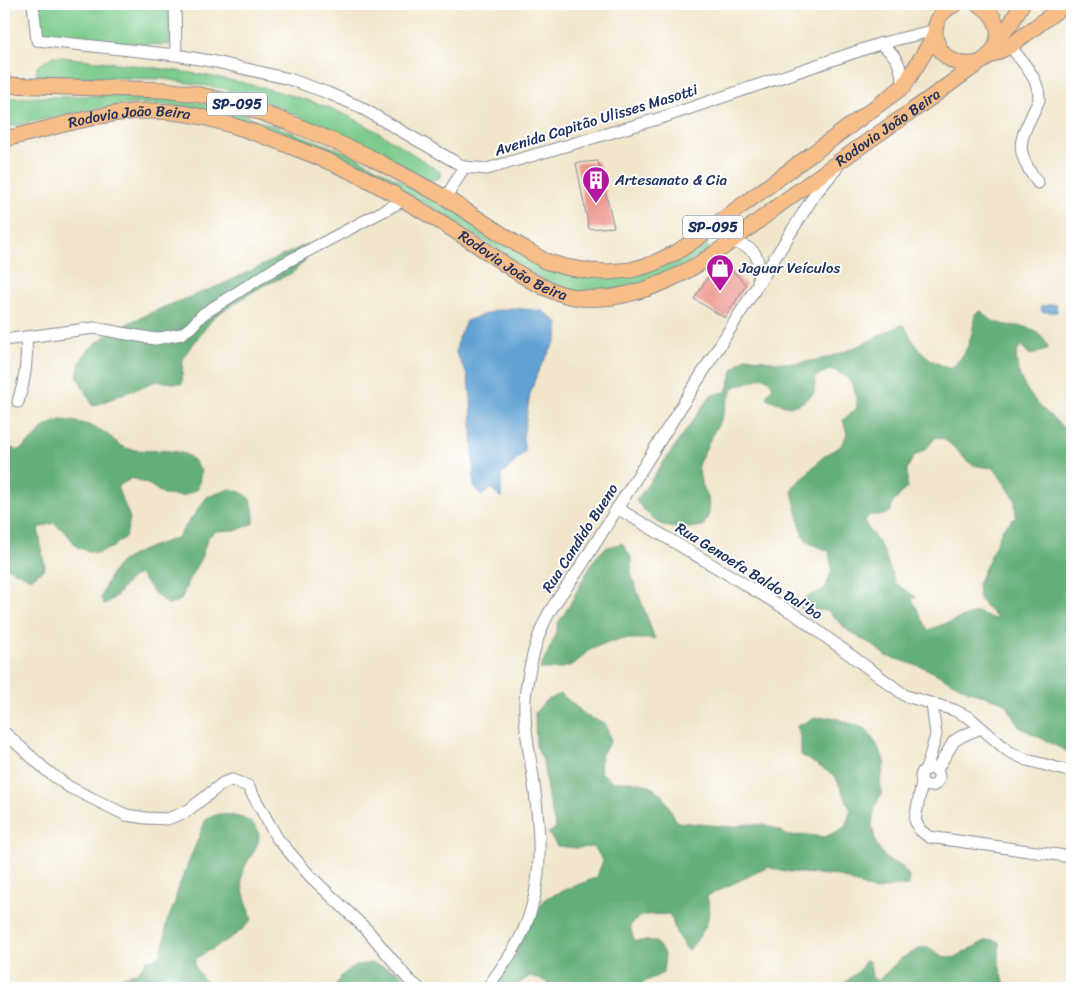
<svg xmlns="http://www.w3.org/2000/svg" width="1076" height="992" viewBox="0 0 1076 992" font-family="Sriracha,sans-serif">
  <rect width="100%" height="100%" fill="#fff"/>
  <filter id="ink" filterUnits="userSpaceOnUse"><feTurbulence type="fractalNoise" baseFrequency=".02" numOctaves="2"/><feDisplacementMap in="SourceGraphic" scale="10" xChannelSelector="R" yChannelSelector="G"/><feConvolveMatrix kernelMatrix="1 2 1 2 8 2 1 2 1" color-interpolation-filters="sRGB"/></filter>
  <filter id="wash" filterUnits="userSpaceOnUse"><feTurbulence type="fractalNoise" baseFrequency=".0096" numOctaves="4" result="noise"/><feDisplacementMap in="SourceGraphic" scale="20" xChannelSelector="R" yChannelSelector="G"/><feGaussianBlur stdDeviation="1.12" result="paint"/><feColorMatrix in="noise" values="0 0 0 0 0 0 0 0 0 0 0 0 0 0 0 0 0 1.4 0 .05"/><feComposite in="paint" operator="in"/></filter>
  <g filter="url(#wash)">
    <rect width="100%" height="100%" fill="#f1e6cb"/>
    <g fill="#7bcb8c" stroke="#4b7d75">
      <path d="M38,4H171L170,45L113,43L43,33Z"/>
      <path d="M53,56C133,65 213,72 290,95C306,100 322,104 337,111C374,127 408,151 442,173L439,178L430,181L388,158L281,108L225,89L164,79L36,76L37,67Z"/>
      <path d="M126,95L160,97L215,105L245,115L350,154L441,202L525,257L601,279L703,240L710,249C673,276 613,301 566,289C547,284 529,271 513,260C487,243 462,226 436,210C396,185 355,167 312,148C284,136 256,124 227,116C195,107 157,102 124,105C84,109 43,120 4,128V98Z"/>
    </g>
    <g fill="#64af78" stroke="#406f6b" fill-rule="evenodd">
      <path d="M307,244L305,261L292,273L259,288L215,316L183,357L182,384L157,381L93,406L77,376C78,371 79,366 81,361C95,328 190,298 223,284C251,271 279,257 307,244Z"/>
      <path d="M981,311C985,314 989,319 993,321C1017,331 1031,318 1048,346L1047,350L1030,355L1021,345L1016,354C1017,360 1017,367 1019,373C1027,399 1053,418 1072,435V754L1019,727L1006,703L967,690L923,667L886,656L871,644L848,631L828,611L800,608L806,597L825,589L832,569L829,551L809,543L803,536L792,492L793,487L824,456L841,446L847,434L843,420L857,408C856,385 852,378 831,369L816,376L814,393C794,410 792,408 768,399L767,394L773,387L769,380L764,377L734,387L727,402L722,418L712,435L698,465L701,482L708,497L709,514L703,526C667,532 659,527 636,501L711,395L726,392L734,368L746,357C761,359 776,363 792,363C832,362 866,342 901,325L905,326C914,346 928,363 951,368C968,355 973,334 975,314ZM936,437C952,440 958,454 970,463C976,467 987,467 994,468L1015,499L1016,517L1003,528L978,584L979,599L996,617L994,619L977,612L928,630L911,597L917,598L895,583L883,550L864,522L869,515H884L891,511L892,504L907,487V469L911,461L915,455L926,449Z"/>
      <path d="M60,420C78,421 96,425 111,437C115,440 118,445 123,447C140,455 177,445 191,458C195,462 198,467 201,471L198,489L183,496L164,495L150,485L132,478L117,487L130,518L126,536L113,547L97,553L78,548L67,534L54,523L38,528L45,568L31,579L4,566V444L18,451L34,439L44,427Z"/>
      <path d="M230,489C252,494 254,502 254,523L238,530L216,531L208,537L201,558L188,581L181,600L169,605L155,594L139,574C124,580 119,599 104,604L101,598C105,585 110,573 120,563C129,554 164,542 177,538L207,497Z"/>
      <path d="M622,543L631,557V574L655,639H622L603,644L588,651L575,664L559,669H540L554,639L558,623L568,608L593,561L605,548Z"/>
      <path d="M561,694L588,717L605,723L611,741L601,755L600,772L614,782L630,781L648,785L662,794L677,822L732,827L748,824L766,825L783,832L787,836L806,835L825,837L845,827L851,810L835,776L801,755V741L797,726L815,718L832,717L866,729L877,745L885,762L880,782L882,792L875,807L872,825L876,844L886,859L901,866L909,876L908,886L891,887L875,891L839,876L781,871L768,867L707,896C713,921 703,933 688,951L677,935L671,917L669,914L643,915L630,925L634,941H655L665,954L663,973L646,981L636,988H550L547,982L530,976L517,985V988H496L501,982L507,965L525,928L546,898L597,877L603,860L593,847L576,848L557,846L548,833L556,829L548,797L543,761L536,746L535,713L545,701Z"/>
      <path d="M219,814C235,815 267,820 257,845C253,856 243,864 242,877C240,886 249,908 252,919C238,937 214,947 195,959V967L209,988H110L121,978L139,971L147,960L156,958L161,954L165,939L166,924L174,905L179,886L206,819Z"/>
      <path d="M993,940L999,942V965L1006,988H838L859,971L866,960L870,962L872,978L878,981L900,959L921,948H930L942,956L954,958L985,941Z"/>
      <path d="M371,963L397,971L419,988H334C344,971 350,965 371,963Z"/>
    </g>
    <g fill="#61a1d3" stroke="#3e6898">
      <path d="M1056,304L1057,312H1042L1041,306Z"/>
      <path d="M513,308L543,311L559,324L557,339L538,371L530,394L523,437L525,452L501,476V498L491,489L481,496L474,486L471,397L467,374L456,353L458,339L466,321L494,311Z"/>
    </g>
    <g id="blocks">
      <g fill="#ec968d">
        <path d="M598,161L614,227L589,229L576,163Z"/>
        <path d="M724,268L736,274L746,285L725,318L694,299L713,269Z"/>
      </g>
    </g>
  </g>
  <g filter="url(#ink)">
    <use href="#blocks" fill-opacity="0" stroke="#868a94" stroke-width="1"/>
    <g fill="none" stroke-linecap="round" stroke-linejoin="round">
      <g stroke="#868a94" stroke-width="13">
        <g id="minor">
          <path d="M33,4L37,40L176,55L216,62L289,79L328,93L358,106L464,167L487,169L664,117L879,44L935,30"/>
          <path d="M175,4L176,55"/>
          <path d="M879,44C898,54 900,65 904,86"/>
          <path d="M1010,46C1022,62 1040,79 1039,100C1022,138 1010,146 1038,183"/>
          <path d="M446,198L464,167"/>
          <path d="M731,242C756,247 761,256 758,281"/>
          <path d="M4,340L94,328L155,339L181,334L190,328L203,314L279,266L404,200"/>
          <path d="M18,402C25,381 28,360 26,337"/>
          <path d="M617,508L796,615L906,696L954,710L970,718L1008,751L1027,760L1072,772"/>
          <path d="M4,732L47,771L69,787L126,815L146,818L167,819L186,812L223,783L232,780L248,786L277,838L310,876L368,931L409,980L419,988"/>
          <circle cx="930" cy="777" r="9"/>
          <path d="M926,770L936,735L932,704"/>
          <path d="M936,771L954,741L962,736L981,728"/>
          <path d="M922,782L915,820L920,830L929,837L1072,857"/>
          <path d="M487,988C501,969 516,949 525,927C545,878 540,828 533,777C529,749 522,718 526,690C530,664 536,636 549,613C558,597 571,582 581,566L815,194L837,168"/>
        </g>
      </g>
      <g stroke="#868a94" stroke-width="17">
        <g id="major">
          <path d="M956,4C917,20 937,73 978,63"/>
          <path d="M998,38L1010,25L1022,4"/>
          <path d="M989,56L1010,46L1066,4"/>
          <path d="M4,85L164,90L196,94L230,102L288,122L366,155L446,198L520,246L545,261L565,267L589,271L607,272L631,270L652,264L677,252L699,237L904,86L935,35"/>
          <path id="s1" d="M4,139C68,125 121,103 188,114C225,121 260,134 295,148C320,158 346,168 370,181C405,200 438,220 471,241C503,262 536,290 574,297C593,300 613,298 632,293C690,279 735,238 782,203C823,173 864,143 906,115C928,100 948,85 969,70C976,65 986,60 992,52C1005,34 996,13 978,4"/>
        </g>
      </g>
      <use href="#minor" stroke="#fff" stroke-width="11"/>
      <use href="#major" stroke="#f7be88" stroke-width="15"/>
    </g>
  </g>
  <defs>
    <g id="building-pin" transform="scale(1.4375)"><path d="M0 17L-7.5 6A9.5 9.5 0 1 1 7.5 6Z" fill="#b5179e" stroke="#fff"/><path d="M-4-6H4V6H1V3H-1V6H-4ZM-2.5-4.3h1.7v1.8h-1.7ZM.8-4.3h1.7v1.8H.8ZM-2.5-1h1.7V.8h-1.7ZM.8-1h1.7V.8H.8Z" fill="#fff"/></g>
    <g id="shop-pin" transform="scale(1.4375)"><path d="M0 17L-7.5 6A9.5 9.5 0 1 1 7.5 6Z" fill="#b5179e" stroke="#fff"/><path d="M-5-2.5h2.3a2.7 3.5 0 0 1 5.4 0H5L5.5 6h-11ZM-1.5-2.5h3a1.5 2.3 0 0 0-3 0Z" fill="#fff"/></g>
  </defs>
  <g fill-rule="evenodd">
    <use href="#building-pin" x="596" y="180"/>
    <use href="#shop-pin" x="720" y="268"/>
  </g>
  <g text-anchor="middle" stroke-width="4" stroke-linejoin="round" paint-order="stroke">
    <g fill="#fff" stroke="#5f6d8e" stroke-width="1">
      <rect x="207" y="92.5" width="60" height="23" rx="4"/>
      <rect x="683" y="215.5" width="60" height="23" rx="4"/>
    </g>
    <g font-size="14" font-weight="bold" fill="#1b2f5e">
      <text x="237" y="109">SP-095</text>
      <text x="713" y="232">SP-095</text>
    </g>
    <g font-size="15" fill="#1b2f5e" stroke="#fff">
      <text dy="5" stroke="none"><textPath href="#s1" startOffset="128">Rodovia João Beira</textPath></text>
      <text transform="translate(596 120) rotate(-17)" y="5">Avenida Capitão Ulisses Masotti</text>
      <text dy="5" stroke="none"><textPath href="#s1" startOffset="982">Rodovia João Beira</textPath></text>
      <text dy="5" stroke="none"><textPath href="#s1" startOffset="548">Rodovia João Beira</textPath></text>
      <text transform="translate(580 538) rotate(-57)" y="5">Rua Candido Bueno</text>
      <text transform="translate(749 571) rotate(32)" y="5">Rua Genoefa Baldo Dal'bo</text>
    </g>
    <g font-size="15" fill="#1b2f5e" stroke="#fff" text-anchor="start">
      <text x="615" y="185">Artesanato &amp; Cia</text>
      <text x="739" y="273">Jaguar Veículos</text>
    </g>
  </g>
  <rect width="1076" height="992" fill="none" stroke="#fff" stroke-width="20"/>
</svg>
